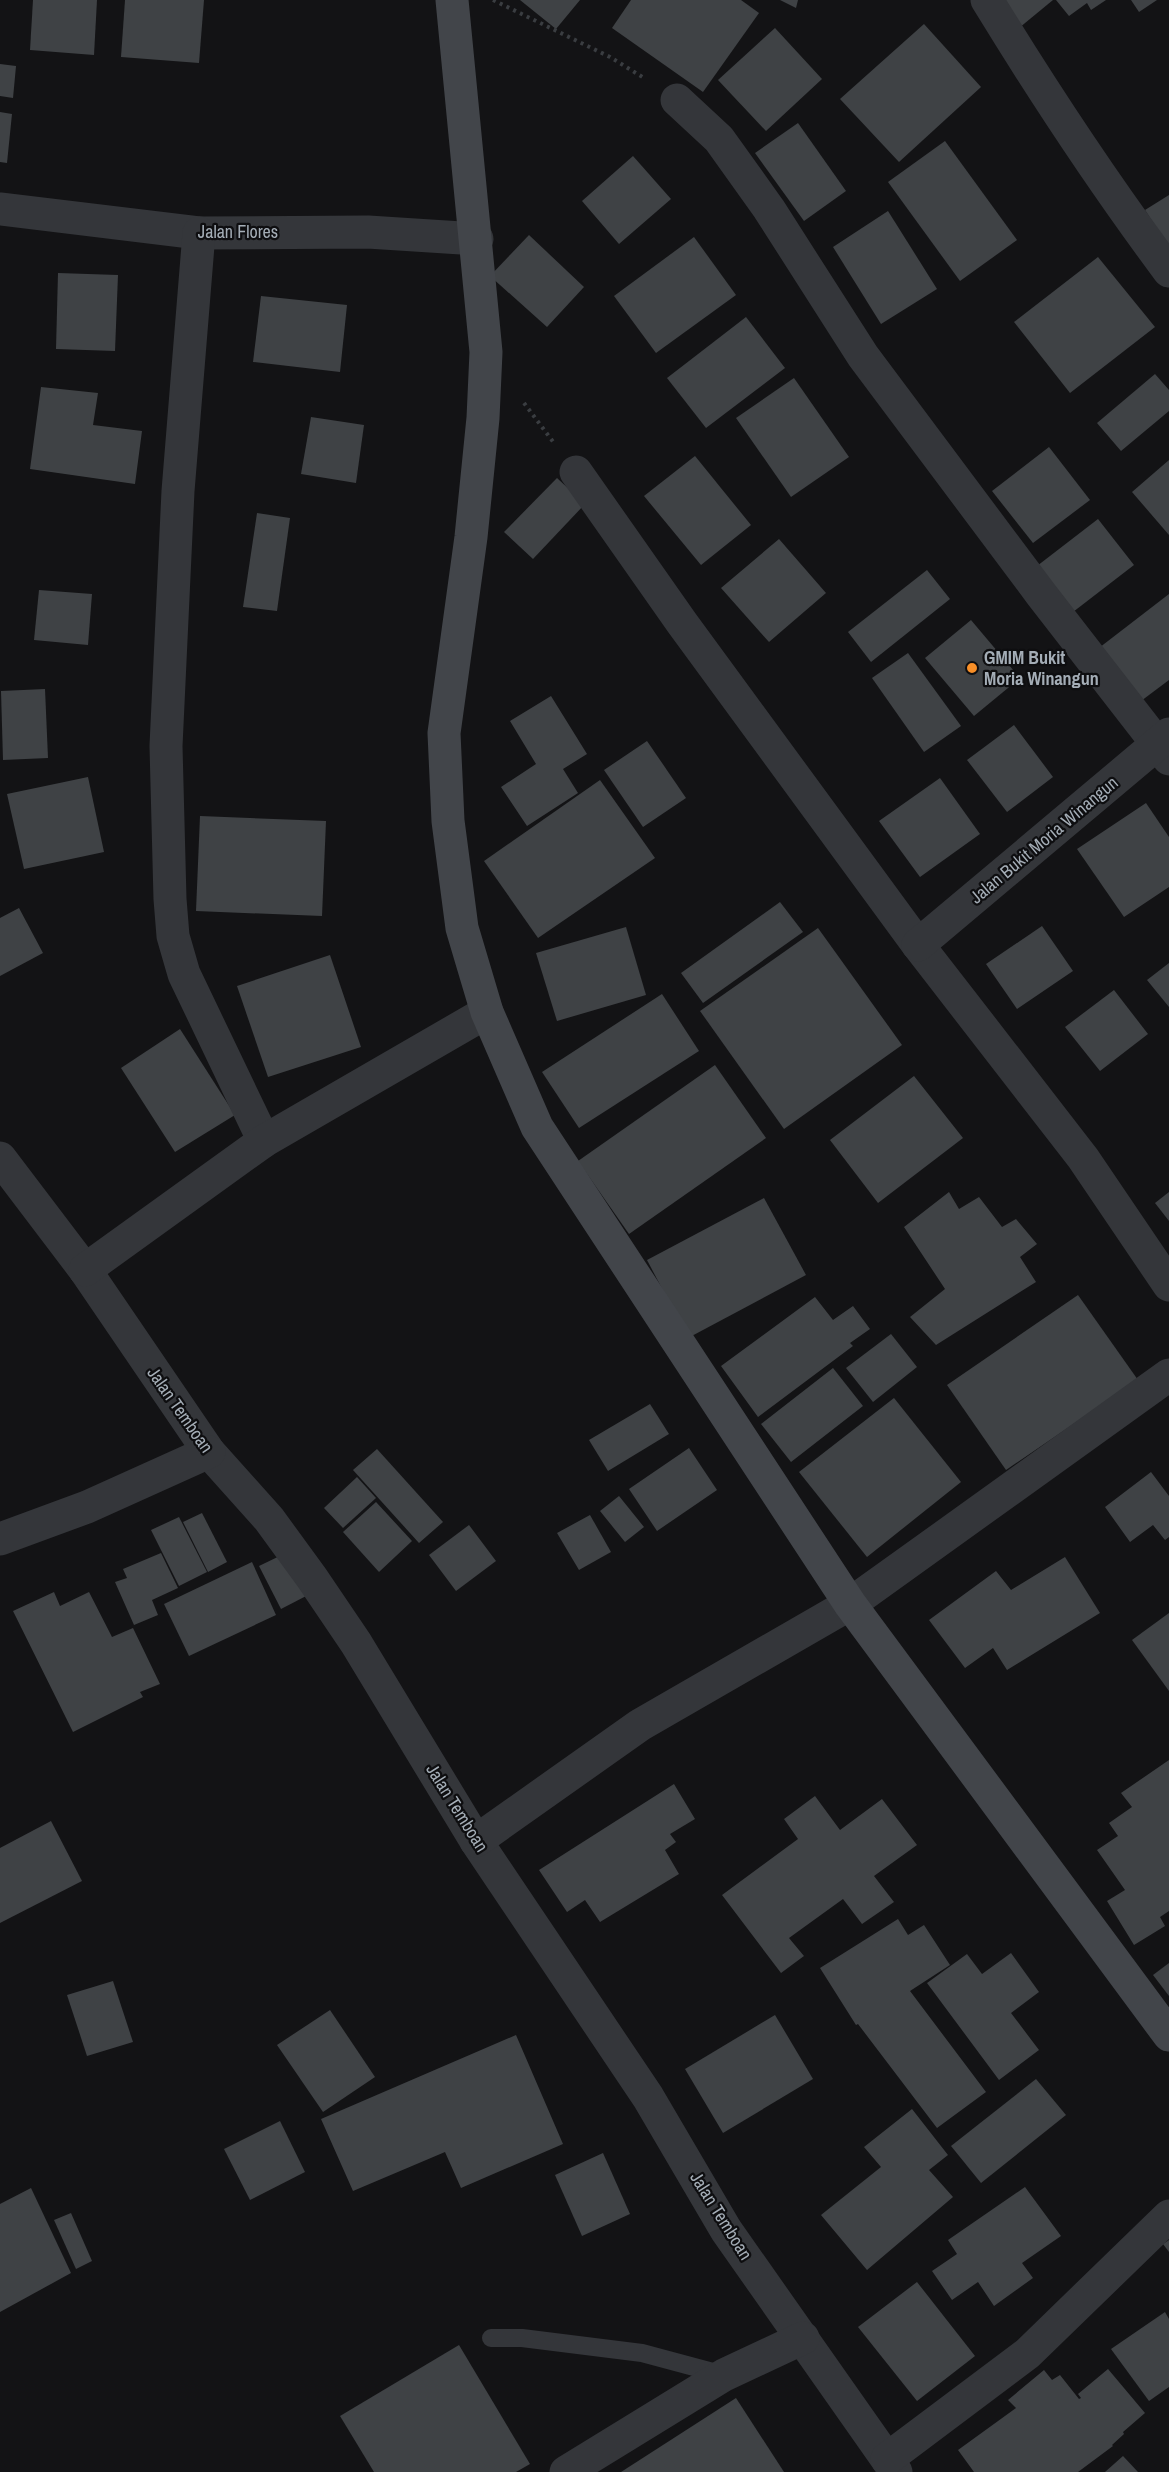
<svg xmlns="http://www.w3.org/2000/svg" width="1169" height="2472" viewBox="0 0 1169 2472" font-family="'Archivo Narrow',sans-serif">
  <rect width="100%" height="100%" fill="#131315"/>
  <g fill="#3f4245">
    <path d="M33,0H97L94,55L30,50Z"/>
    <path d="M125,0H204L199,63L121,57Z"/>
    <path d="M520,0H580L556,29Z"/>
    <path d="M631,0H741L759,13L703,92L612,28Z"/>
    <path d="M780,0H798L796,8Z"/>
    <path d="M1003,0H1053L1019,28Z"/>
    <path d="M1056,0H1106L1091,10L1087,3L1069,16Z"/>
    <path d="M1131,0H1157L1139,12Z"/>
    <path d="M924,24L981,87L899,162L840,99Z"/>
    <path d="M775,28L822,79L766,131L718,80Z"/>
    <path d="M0,64L16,66L13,98L0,96Z"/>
    <path d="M0,112L12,114L7,163L0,162Z"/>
    <path d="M798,123L846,191L804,221L755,153Z"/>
    <path d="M945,141L1017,240L960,281L888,182Z"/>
    <path d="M633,156L671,199L619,244L582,201Z"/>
    <path d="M1169,195V248L1145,210Z"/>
    <path d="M888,211L937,289L881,324L833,247Z"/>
    <path d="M529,235L584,287L547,327L490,276Z"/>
    <path d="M694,237L736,295L656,353L614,296Z"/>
    <path d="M1098,257L1155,327L1070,393L1014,322Z"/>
    <path d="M58,273L118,275L115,351L56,349Z"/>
    <path d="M261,296L347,305L340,372L253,362Z"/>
    <path d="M746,317L785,368L706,428L667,378Z"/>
    <path d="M1155,374L1169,390V411L1121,451L1097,423Z"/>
    <path d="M794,378L849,457L791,497L736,418Z"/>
    <path d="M41,387L98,393L93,425L142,431L135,484L30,469Z"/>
    <path d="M311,417L364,425L356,483L301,474Z"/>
    <path d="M1049,447L1090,500L1033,543L992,491Z"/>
    <path d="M695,456L751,525L701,565L644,496Z"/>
    <path d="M1169,460V535L1132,492Z"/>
    <path d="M557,478L585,504L533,559L504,532Z"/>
    <path d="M257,513L290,518L277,611L243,607Z"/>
    <path d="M1098,519L1134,565L1073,612L1037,566Z"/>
    <path d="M779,539L826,593L769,642L721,588Z"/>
    <path d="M927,570L950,599L871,662L848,632Z"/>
    <path d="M39,590L92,594L88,645L34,640Z"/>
    <path d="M1169,594V680L1137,704L1095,651Z"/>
    <path d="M971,620L1020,678L974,716L925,658Z"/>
    <path d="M908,653L961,726L924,752L872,678Z"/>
    <path d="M45,689L48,758L3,760L1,691Z"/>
    <path d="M551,696L587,754L563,769L578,793L527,826L501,787L536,764L510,721Z"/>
    <path d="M1014,725L1053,777L1007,812L967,760Z"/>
    <path d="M647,741L686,798L643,827L604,770Z"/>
    <path d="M88,777L104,852L24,869L7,794Z"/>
    <path d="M940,778L980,834L920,877L879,821Z"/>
    <path d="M600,780L655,858L538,938L484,861Z"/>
    <path d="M1146,803L1169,837V887L1124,917L1077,849Z"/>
    <path d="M200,816L326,821L322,916L196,911Z"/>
    <path d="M780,902L803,932L703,1003L681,973Z"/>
    <path d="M19,908L43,953L0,976V918Z"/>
    <path d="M1042,926L1073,971L1017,1009L986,964Z"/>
    <path d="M626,927L646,995L557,1021L536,953Z"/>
    <path d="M818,928L902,1045L784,1129L700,1011Z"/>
    <path d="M330,955L361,1047L268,1077L237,986Z"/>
    <path d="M1169,963V1007L1147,980Z"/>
    <path d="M1114,990L1148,1034L1100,1071L1065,1027Z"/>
    <path d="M662,994L699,1051L579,1128L542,1072Z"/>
    <path d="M180,1029L235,1115L175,1152L121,1068Z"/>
    <path d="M715,1065L766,1138L629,1234L578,1161Z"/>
    <path d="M914,1076L963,1138L878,1203L830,1140Z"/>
    <path d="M949,1192L959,1209L979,1197L1002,1227L1016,1219L1037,1244L1020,1257L1036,1282L936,1345L910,1317L945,1289L904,1227Z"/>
    <path d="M1169,1192V1221L1155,1203Z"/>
    <path d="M764,1198L806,1275L688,1338L647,1260Z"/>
    <path d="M1078,1295L1138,1380L1006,1470L947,1385Z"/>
    <path d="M815,1297L833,1320L853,1306L870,1329L850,1343L853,1346L758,1417L721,1366Z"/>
    <path d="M891,1334L917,1367L873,1402L846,1368Z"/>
    <path d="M833,1368L863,1406L791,1462L761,1424Z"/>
    <path d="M894,1398L961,1482L867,1557L799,1472Z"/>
    <path d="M650,1404L669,1434L608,1471L589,1440Z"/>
    <path d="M689,1448L717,1490L657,1531L629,1489Z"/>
    <path d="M377,1449L443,1522L419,1543L353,1470Z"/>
    <path d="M1151,1472L1169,1496V1537L1165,1540L1153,1525L1130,1542L1105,1507Z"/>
    <path d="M357,1477L376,1498L343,1528L324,1508Z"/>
    <path d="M619,1496L644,1527L625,1542L600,1511Z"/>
    <path d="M376,1502L412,1541L379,1572L343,1532Z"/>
    <path d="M202,1513L227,1562L208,1572L183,1522Z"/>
    <path d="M590,1515L611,1552L579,1570L557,1533Z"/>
    <path d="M179,1517L207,1572L179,1586L151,1530Z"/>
    <path d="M469,1525L496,1561L456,1591L429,1555Z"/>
    <path d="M288,1552L310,1594L281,1609L259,1566Z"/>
    <path d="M161,1553L178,1588L152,1600L158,1615L134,1625L115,1582L127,1578L123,1569Z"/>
    <path d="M1065,1557L1100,1613L1007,1670L993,1648L965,1668L929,1620L996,1571L1011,1590Z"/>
    <path d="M252,1562L276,1615L189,1656L164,1604Z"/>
    <path d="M54,1592L60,1606L89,1592L112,1637L133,1628L160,1684L140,1692L143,1697L73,1732L13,1611Z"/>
    <path d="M1169,1613V1691L1132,1640Z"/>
    <path d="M1169,1760V1911L1160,1917L1165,1926L1134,1945L1107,1901L1125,1890L1097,1850L1118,1836L1109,1823L1132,1807L1121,1793Z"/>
    <path d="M674,1784L695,1819L670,1834L676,1842L665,1850L679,1874L600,1922L585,1900L567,1912L539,1870Z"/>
    <path d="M815,1796L840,1830L882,1799L917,1845L874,1876L894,1902L862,1924L843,1899L789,1938L804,1956L781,1973L722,1895L798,1839L784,1819Z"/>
    <path d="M51,1821L82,1881L0,1923V1848Z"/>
    <path d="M898,1919L908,1935L924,1925L950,1965L910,1991L986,2092L937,2128L858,2024L856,2025L820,1968Z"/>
    <path d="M1011,1953L1039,1992L1011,2013L1039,2050L999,2080L927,1983L967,1954L982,1974Z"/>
    <path d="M1169,1963V1996L1153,1975Z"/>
    <path d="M113,1981L133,2042L87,2056L67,1995Z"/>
    <path d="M330,2010L375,2077L323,2112L277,2045Z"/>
    <path d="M775,2015L813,2079L723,2133L685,2069Z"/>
    <path d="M516,2035L563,2144L461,2188L445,2152L353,2191L321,2119Z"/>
    <path d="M1036,2079L1066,2115L981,2183L951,2146Z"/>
    <path d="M912,2109L948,2155L929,2170L953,2197L867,2270L821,2215L881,2167L864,2147Z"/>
    <path d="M280,2121L305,2172L250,2200L224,2149Z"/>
    <path d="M603,2153L630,2214L582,2236L555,2175Z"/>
    <path d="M1025,2187L1061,2236L1022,2263L1033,2278L994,2306L978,2282L952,2300L932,2271L957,2254L948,2240Z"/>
    <path d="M31,2188L71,2273L0,2312V2204Z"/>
    <path d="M71,2213L92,2261L76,2269L54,2220Z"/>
    <path d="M1169,2240V2252L1163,2244Z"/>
    <path d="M917,2282L975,2356L917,2401L858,2327Z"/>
    <path d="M1165,2312L1169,2319V2387L1149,2401L1111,2349Z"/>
    <path d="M459,2345L530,2464L516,2472H374L340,2416Z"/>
    <path d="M1108,2369L1145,2413L1123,2432L1124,2434L1112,2445L1113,2446L1078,2472H974L958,2450L1016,2408L1008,2400L1044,2370L1052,2380L1060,2375L1079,2399L1081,2398L1078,2394Z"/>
    <path d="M736,2398L784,2472H621Z"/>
    <path d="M1123,2456L1138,2472H1105Z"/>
  </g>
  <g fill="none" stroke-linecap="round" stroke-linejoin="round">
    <g stroke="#3a3d41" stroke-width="4" stroke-dasharray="3 4.5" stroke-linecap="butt">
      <path d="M493,0L610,57L644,78"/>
      <path d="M524,403L554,443"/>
    </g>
    <path stroke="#34363a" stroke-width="18" d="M491,2338H522L642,2353L724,2375"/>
    <g stroke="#34363a" stroke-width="33">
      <path d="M987,0C1044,93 1104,184 1169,271"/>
      <path d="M677,100L719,139L769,209L863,356L1041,594L1169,759"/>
      <path d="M0,209L199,233L368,232L477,239"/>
      <path d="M199,233L178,491L166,746L170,899L173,936L184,974L264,1141"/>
      <path d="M576,472L682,623L918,945L1083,1158L1169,1285"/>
      <path d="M918,945L1169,734"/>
      <path d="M0,1158L85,1270L209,1452L269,1519L312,1578L356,1643L476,1841L648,2097L726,2230L896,2472"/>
      <path d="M85,1270L264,1141L487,1012"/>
      <path d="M0,1539L87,1507L209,1452"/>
      <path d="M476,1841L640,1725L850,1604L1169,1375"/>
      <path d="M887,2459L1028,2353L1169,2216"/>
      <path d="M566,2472L724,2375L803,2338"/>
    </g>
    <path stroke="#42454a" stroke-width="33" d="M452,0L486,352L483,418L471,537L444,733L448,821L462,928L487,1012L537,1127L850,1604L1169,2035"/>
  </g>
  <circle fill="#f88f28" stroke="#0e0e10" stroke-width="2" cx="972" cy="668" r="6"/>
  <g text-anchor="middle" stroke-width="4.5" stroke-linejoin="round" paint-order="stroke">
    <g font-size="18" fill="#a4adb6" stroke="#0e0e10">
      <text x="238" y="238">Jalan Flores</text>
      <text transform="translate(1044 840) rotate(-40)" y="6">Jalan Bukit Moria Winangun</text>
      <text transform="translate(180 1410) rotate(55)" y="6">Jalan Temboan</text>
      <text transform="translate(457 1808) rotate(58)" y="6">Jalan Temboan</text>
      <text transform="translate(721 2216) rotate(58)" y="6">Jalan Temboan</text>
    </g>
    <g font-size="18" font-weight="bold" fill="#a4adb6" stroke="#0e0e10" text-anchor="start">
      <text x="984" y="664">GMIM Bukit<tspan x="984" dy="21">Moria Winangun</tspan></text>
    </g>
  </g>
</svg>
